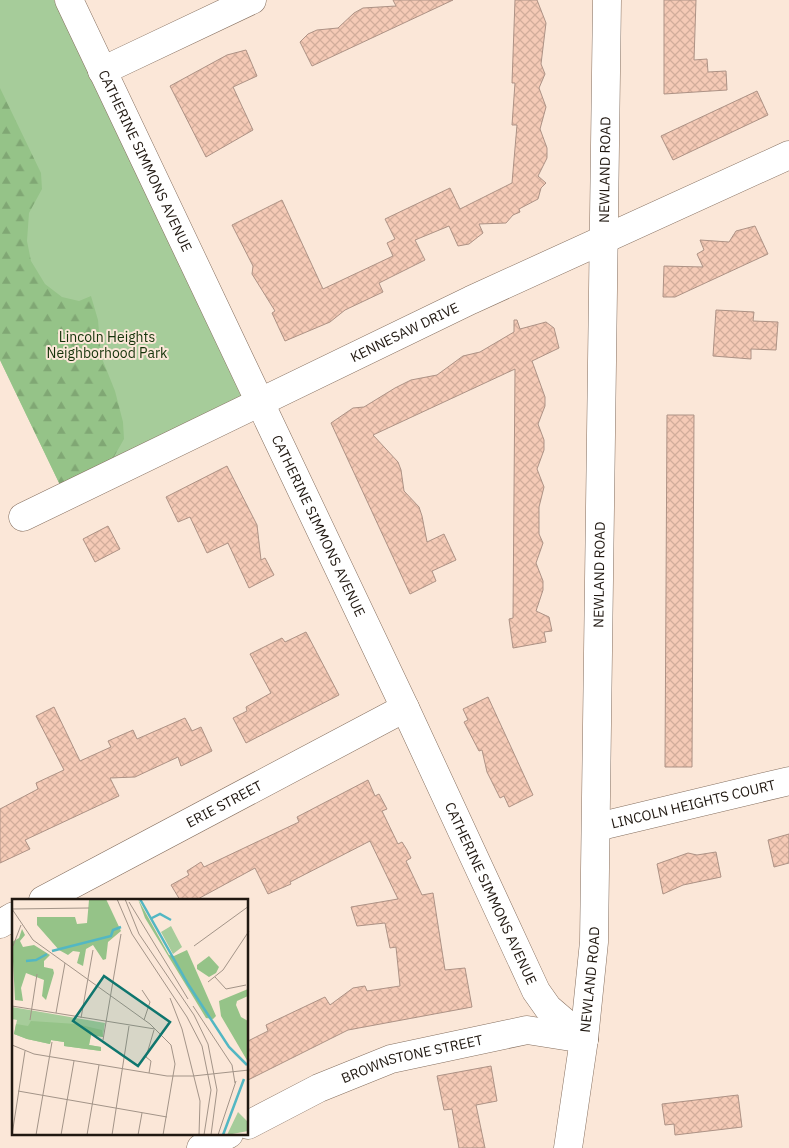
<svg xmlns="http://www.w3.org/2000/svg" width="789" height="1148" viewBox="0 0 789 1148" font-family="'IBM Plex Sans',sans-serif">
  <defs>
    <pattern id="forest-firs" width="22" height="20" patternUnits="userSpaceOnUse" patternTransform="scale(1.25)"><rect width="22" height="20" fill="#95c388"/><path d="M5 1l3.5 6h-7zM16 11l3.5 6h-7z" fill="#80a774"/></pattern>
    <pattern id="building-cross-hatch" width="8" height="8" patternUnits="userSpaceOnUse" patternTransform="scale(1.25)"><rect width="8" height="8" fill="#f5cab6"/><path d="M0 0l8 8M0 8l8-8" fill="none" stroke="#d2ad9b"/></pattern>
  </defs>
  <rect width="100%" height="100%" fill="#fbe7d8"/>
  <path fill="#a6cc9a" d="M0,0H54L245,397L61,487L0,360Z"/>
  <path fill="url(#forest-firs)" d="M0,88L41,173L42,189L29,213L27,241L31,261L45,284L62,297L79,301L91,296L98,320L101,356L115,391L123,422L124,439L111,462L61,487L0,360Z"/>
  <g fill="url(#building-cross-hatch)" stroke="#ad9285">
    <path d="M393,0H453L312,66L300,42L308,34L317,30L338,28L354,13L363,8L396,6Z"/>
    <path d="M515,0H537L546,23L541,64L545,74L539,88L546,107L540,129L547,148V158L538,176L546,183L541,188L538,199L519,209L520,212L513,215L506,223L479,224L483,233L469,244L458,246L449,226L415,240L425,260L379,283L383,292L345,310L330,322L285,341L272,313L275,311L252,274L253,266L232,225L282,200L323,289L393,256L387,243L395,239L385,219L450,188L460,209L512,183L517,125H512L515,83H512Z"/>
    <path d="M664,0H696L694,60L707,59L708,72L726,71L727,90L664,94Z"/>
    <path d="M246,50L257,76L233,87L253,130L206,157L170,86L227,55Z"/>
    <path d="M757,91L768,115L673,160L661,136Z"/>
    <path d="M755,226L768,254L675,297H663L664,266L703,267L697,254L704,250L700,240L729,242L736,231Z"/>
    <path d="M716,310L754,312L753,321L778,322L776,350L751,349V359L713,356Z"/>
    <path d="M514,320H517L520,329L546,322L554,328L559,348L532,361L545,397V406L538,424L544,440V450L537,469L544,487L539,507V534L543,543L536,563L543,581V590L536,611L549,617L552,631L544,632L546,642L513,648L509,619L513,618L515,369L373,435L398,462L401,470L404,491L419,507L422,516L427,542L444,534L456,560L432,571L436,581L410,594L331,423L353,408L364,407L395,388L411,380L437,375L463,356L480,352L514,332Z"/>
    <path d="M667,415H694L692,767H665Z"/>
    <path d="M227,466L257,525L261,560L265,558L274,575L249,588L228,543L207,553L190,517L178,522L166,497Z"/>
    <path d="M108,526L120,549L95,562L83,539Z"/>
    <path d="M306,632L339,695L246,743L233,718L247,711L246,707L271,693L250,654L282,638L285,642Z"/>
    <path d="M488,697L533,795L509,807L504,796L500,798L487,772L482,750L479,751L464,722L468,720L463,709Z"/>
    <path d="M54,707L80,761L111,747L108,741L133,730L137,739L185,718L192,731L201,727L212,751L181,766L178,757L135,777L110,778L119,796L25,840L30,849L0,863V809L38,789L36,783L64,770L36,716Z"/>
    <path d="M368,780L375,796L379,794L387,809L382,811L398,844L402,842L407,850L411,858L406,861L422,895L433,893L445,970L465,968L472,1007L348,1030L248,1080V1041L268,1031L266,1025L325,997L330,1005L353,988L365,986L367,991L400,986L396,947L390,948L385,923L357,926L351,907L398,899L370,841L290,882L291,884L268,894L255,868L196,900H180L171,885L189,875L187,871L201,862L204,867L299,822L297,817Z"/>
    <path d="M789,834V863L774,867L768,840Z"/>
    <path d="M716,852L721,877L683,885L663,894L657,864L688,853L697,855Z"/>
    <path d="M491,1066L497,1101L476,1105L485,1148H459L452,1109L444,1110L437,1076Z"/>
    <path d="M738,1095L742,1127L675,1135L674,1124L665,1125L662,1104Z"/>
  </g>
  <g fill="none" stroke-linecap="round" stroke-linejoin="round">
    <g stroke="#856f5f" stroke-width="29">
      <g id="minor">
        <path id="s1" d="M69,0L405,708L536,991L548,1008L584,1039"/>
        <path d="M102,71L252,0"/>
        <path id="s2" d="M23,517L471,300L789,155"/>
        <path id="s3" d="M597,827L789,781"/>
        <path id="s4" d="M43,900L405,708"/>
        <path d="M0,924L14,916"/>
        <path id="s5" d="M248,1125L319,1088L391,1059L527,1030L584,1039"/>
        <path d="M201,1148L229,1134"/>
        <path id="s6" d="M568,1148L584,1039L594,942L607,0"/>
      </g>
    </g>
    <use href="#minor" stroke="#fff" stroke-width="28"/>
  </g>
  <g text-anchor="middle" stroke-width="4" stroke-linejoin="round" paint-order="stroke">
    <g font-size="14" fill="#201811" stroke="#fbe7d8">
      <text dy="5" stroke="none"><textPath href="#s1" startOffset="178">CATHERINE SIMMONS AVENUE</textPath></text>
      <text dy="5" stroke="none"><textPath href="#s6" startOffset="980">NEWLAND ROAD</textPath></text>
      <text dy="5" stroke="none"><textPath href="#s2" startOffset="424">KENNESAW DRIVE</textPath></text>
      <text dy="5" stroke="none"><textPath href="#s1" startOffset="582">CATHERINE SIMMONS AVENUE</textPath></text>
      <text dy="5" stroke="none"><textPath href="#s6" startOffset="575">NEWLAND ROAD</textPath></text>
      <text dy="5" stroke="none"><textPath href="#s4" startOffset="205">ERIE STREET</textPath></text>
      <text dy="5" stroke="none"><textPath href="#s3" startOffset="99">LINCOLN HEIGHTS COURT</textPath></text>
      <text dy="5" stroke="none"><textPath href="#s1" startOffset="988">CATHERINE SIMMONS AVENUE</textPath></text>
      <text dy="5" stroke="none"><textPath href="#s6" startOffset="170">NEWLAND ROAD</textPath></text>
      <text dy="5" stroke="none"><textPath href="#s5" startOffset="178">BROWNSTONE STREET</textPath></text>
    </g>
    <g font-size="14" fill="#15330a" stroke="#fbe7d8">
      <text x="107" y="342">Lincoln Heights<tspan x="107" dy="16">Neighborhood Park</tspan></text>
    </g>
  </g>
  <g transform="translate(12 899)">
    <rect width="236" height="236" fill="#fbe7d8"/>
    <path d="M159,27L170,48L161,55L149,33ZM0,108L93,124L91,138L79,136L77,146L89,148V152L52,147V143L39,141L38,145L15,140L2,135L5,121L0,120ZM226,213L236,223V232L215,236Z" fill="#a6cc9a"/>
    <path d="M73,0H94L109,32L96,43L94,60L91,61L81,46L74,50L71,67L65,64L68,53L61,52L56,56L47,51L25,26V18H63L65,25L75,24L77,1ZM126,0L157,56L162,57L175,51L204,117L201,120L194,119L133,19ZM10,30L13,36L8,42L11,48L22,46L38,56L32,62V68L41,70L42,74L34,101L30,97L32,81L14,74L9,89L11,102L3,101L0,43L7,39ZM197,57L207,68L204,74L197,78L185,70V66ZM236,90V97L225,102L224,106L229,118L236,122V163L209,117L207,102ZM19,122L64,125L90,131L91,138L79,136L77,146L89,148V152L52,147V143L39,141L38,145L15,140L2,135L4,125L16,127Z" fill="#95c388"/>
    <path fill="none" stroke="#53b7c3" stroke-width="2.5" d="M128,0L176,85L217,148L235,166M138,20L148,15L159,21M40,52L99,37L101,31L109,28M14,62L24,61L35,55M211,236L232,180"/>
    <path fill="none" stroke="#a39488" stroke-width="1" d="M105,0L120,35L175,118L190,147L199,191L192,236M113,0L127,35L182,116L196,145L205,191L199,236M117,3L176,100M0,10L21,41L138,125L159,146L163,165L151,236M0,10L77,9M1,47L9,26M182,47L237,7M203,78L214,90L234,86M196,83L211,71L237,32M130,91L138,103L132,121M158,99L170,130L188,202L187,236M0,107L143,130M181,107L220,166L223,184M44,114L53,64M69,119L81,51M18,121L25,75M91,141L109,35M0,146L22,155L155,177H181M137,174L139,162L134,158L142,131M181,177L237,171M6,192L155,218M0,236L13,152M24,236L40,143M49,236L62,162M75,236L87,166M100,236L117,127M126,236L130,214M206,236L224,182"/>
    <path fill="#0f766e" fill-opacity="0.15" stroke="#0f766e" stroke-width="2.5" d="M92,77L158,123L126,167L61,122Z"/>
    <rect width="236" height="236" fill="none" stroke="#201811" stroke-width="2.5"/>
  </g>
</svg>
